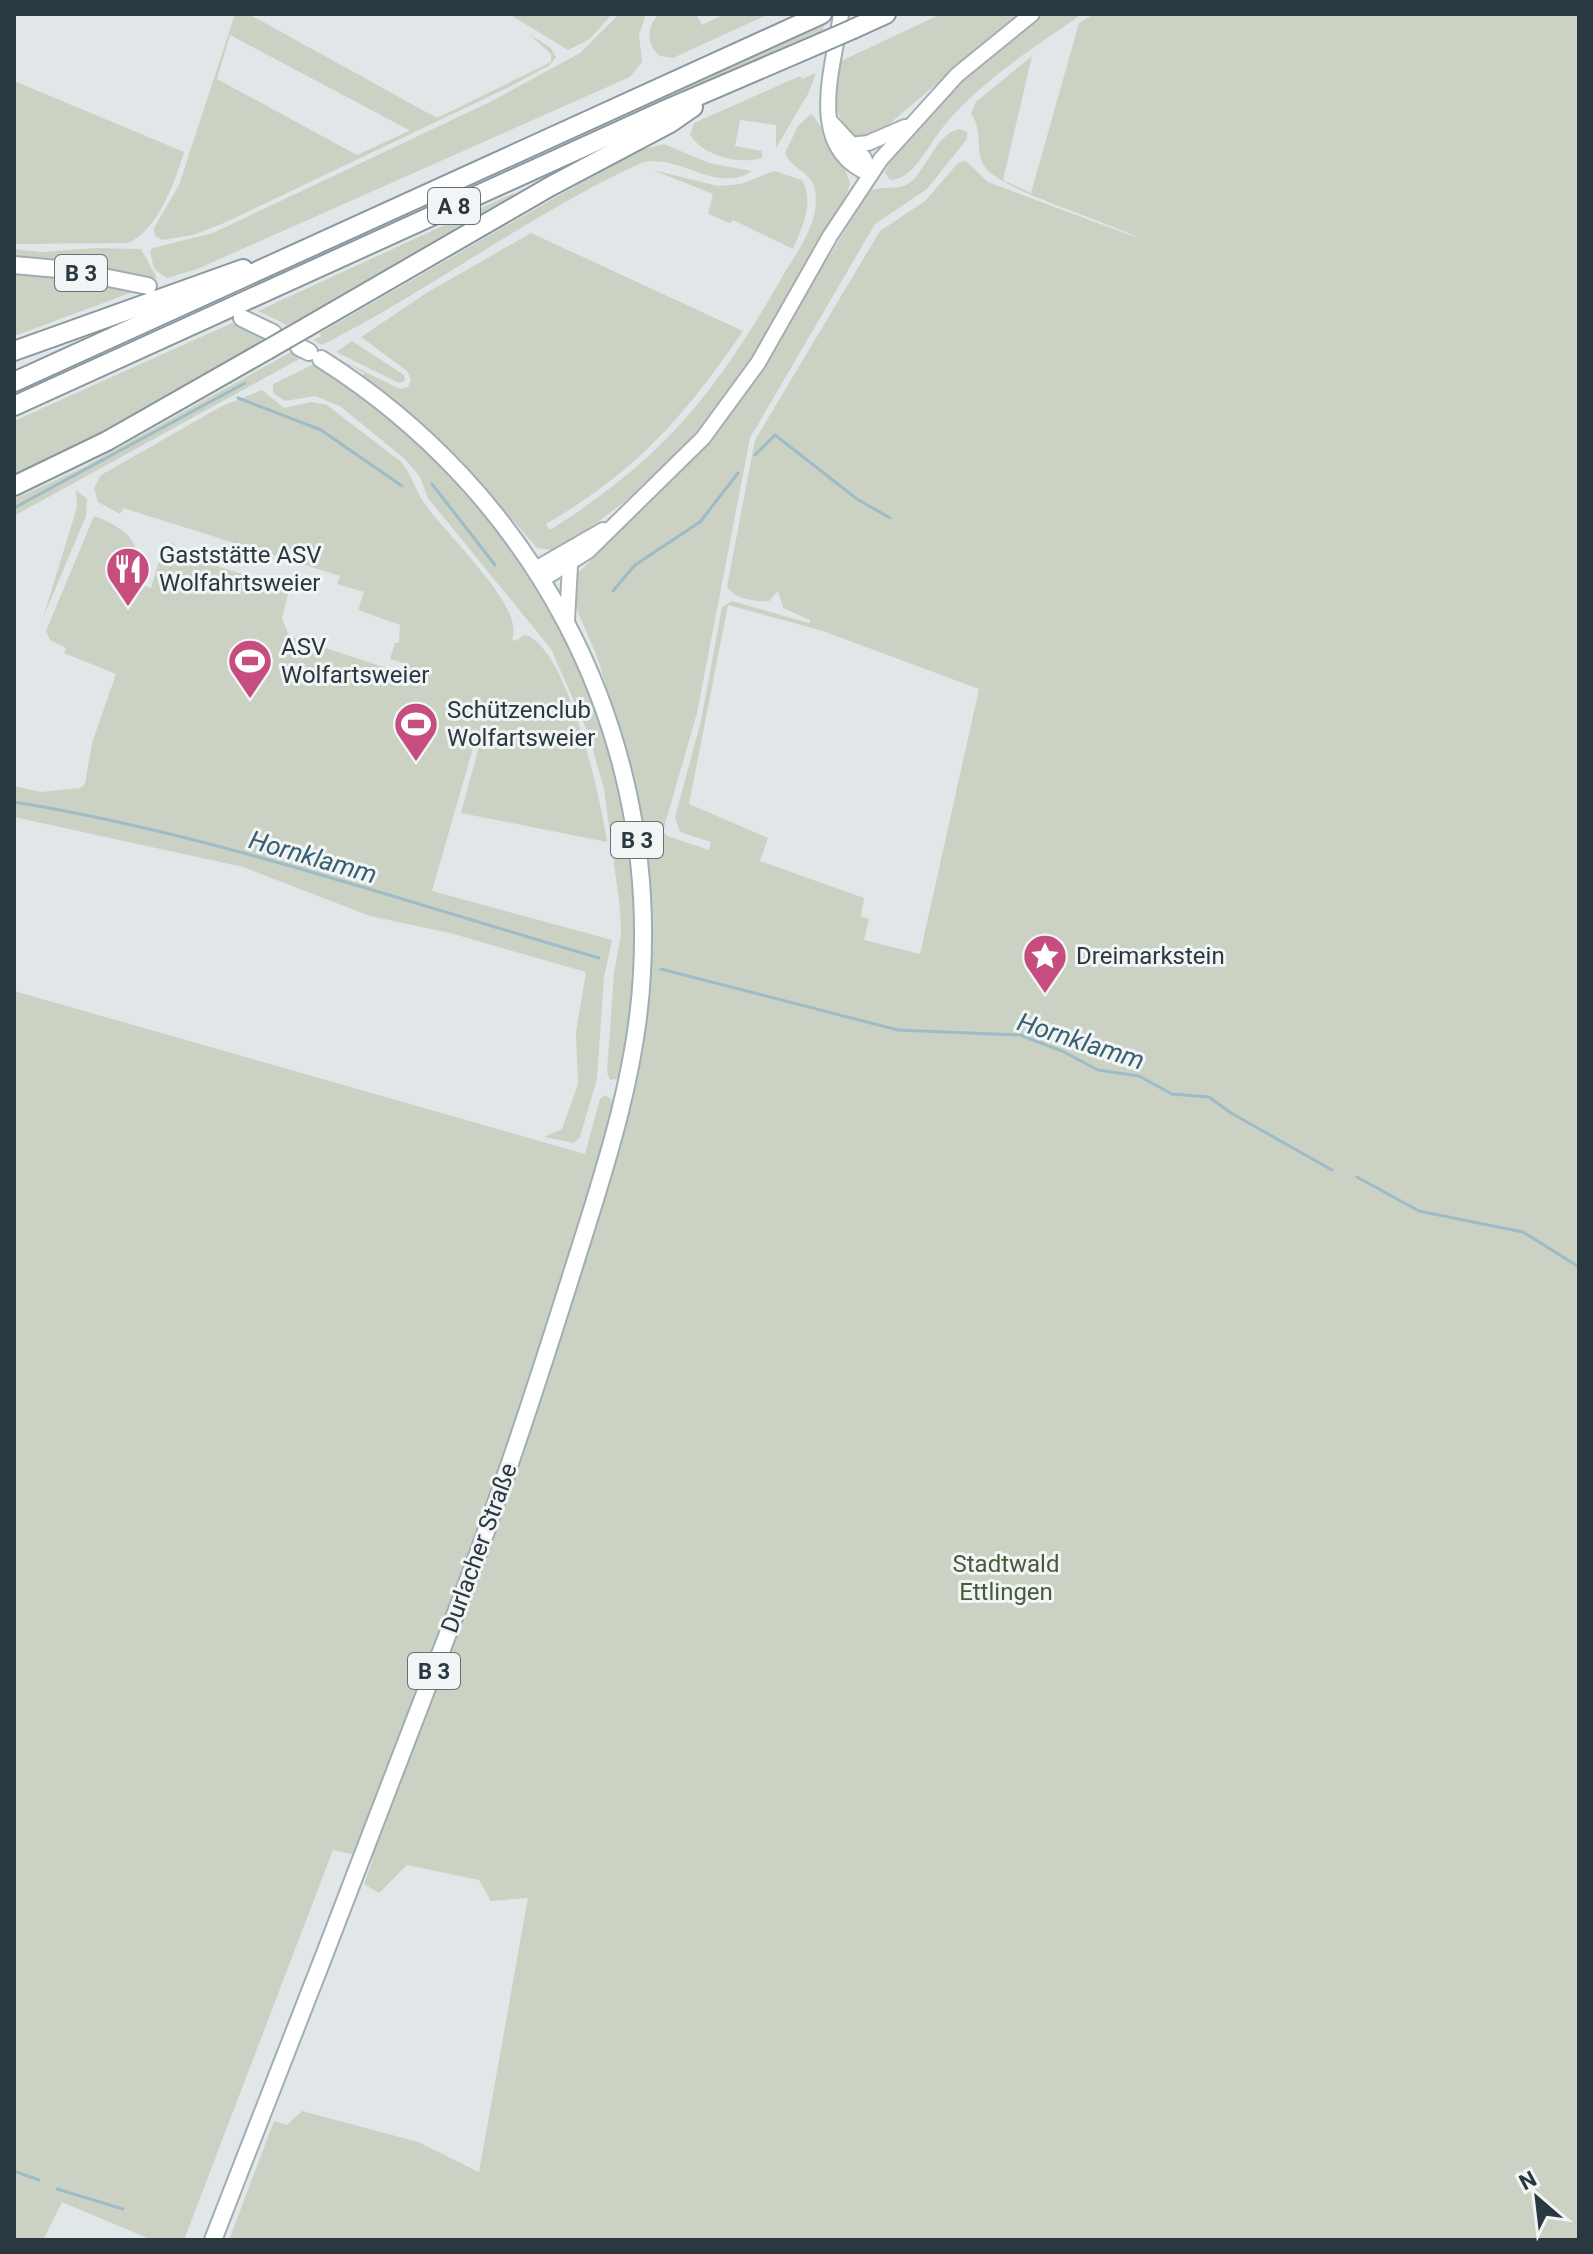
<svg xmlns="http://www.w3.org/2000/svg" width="1593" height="2254" viewBox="0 0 1593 2254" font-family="Roboto,sans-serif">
  <rect width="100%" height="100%" fill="#e1e6e9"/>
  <g fill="#cbd2c3" fill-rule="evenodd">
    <path d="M235,14H248L265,23L437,118L551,62V54L529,34L551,48L556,57L550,65L511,86L224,223L193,235L162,240L155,236L154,228L179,185ZM230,35L409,130V131L357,155L217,79Z"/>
    <path d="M509,14H612L590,39L568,50Z"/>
    <path d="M619,14H646L639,35L642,62L630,77L197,269L167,278L154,269L150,251L153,248L213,233L490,102L580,53Z"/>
    <path d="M659,14H696L702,25L725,14H769L673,58L660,56C646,44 646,27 659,14Z"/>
    <path d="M941,14H1019L874,137L855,138C830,110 834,98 839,62Z"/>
    <path d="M1043,14H1082C1035,47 980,81 944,126C930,142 913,181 890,180L885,172L890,161L947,93Z"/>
    <path d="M1094,14H1579V2240H229L274,2121L287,2125L302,2111L418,2142L479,2172L528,1898L491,1901L479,1880L407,1865L379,1893L364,1884L373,1859L333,1850L184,2240H152L62,2202L43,2240H14V991L585,1154L600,1099L605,1095L615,1102L647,992L650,949L646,862L629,766L598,659L575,605L576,575L695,456L742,397L869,192C883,183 898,193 912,181C928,166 937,133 960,129L967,132V139L927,189L875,224L750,438L697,713L663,831L667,836L709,850L711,842L680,832L675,817L701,721L722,607L732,601L809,623L810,620L783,608L778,591L769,601C755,602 735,599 727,587L755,440L880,231L925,201L958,163L966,161L988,182L1138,238C1105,220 1002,191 985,167C974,152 984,131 971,114L976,102L1032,56L1003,180L1031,193L1079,23ZM728,605L823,631L979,689L920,954L864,940L869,919L861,916L864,898L760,861L768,838L689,804Z"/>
    <path d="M824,25L823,31L641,112L640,108Z"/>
    <path d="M816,73L808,94L776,148V125L740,120L735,146L762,151V158C738,165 704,156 690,135L694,123L800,76L802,79Z"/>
    <path d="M14,81L184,152C175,181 159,229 128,243L14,244Z"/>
    <path d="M811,114C818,119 849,173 850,183C845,206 825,232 813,253C747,381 686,469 561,546L552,550L537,548L453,452L362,379L364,373L335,357L400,389L408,387L411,379L407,371L361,337L428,292L531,233L743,331C684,417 637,471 546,524L550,530C665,457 714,395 781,279C796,252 821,223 815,190C812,172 791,169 785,153L798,126Z"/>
    <path d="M664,144L709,163L752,171C715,195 679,152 641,163C530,214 431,290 322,345L313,340L321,336L320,333L636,151Z"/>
    <path d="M653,170L718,186L741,184L774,171L802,180C815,202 802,228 793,249L733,220L730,223L708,214L713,194Z"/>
    <path d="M514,193V198L297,321L287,325L258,311Z"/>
    <path d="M96,248L141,249L157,278L14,257V249L42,252Z"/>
    <path d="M14,271L82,278L133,292L14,336Z"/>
    <path d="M232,323L264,339L116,425L14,476V421Z"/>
    <path d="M352,341L404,375L405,381L399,383L336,352Z"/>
    <path d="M291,352L301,358L14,516V499L82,468Z"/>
    <path d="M316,363C335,377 356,390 375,404C578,560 677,829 621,1078L610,1080L607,1072L614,973L621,935L620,909L604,789L588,733L551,649L428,498L420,477L406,460L340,406L315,396L285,401L273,393V384Z"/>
    <path d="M262,390L284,408L311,402L327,405L400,461C411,473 413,484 421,498C437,527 527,606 512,639L515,641L525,635C568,647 601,800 607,842L461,813L480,743L475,741L432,891L612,940L604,977L597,1079L580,1137L574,1143L544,1137L562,1129L578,1084L576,1032L586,972L450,933L370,916L243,867L14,817V786L41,792L80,788L85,784L92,743L116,674L64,653L66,648L50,640L46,631L94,516C106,520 134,533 135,549C136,558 128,572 126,581L151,588L163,548L172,543L175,544L173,552L273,584L276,576L288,594L282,618L289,636L411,676L403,663L390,659L395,643H399L400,625L358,610L364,592L337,584L340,576L123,508L120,514L98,502L94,488L101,475L222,406Z"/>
    <path d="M76,490L87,499L86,516L43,618L77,507Z"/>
  </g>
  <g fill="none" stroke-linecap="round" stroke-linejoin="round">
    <g stroke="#9ebcc7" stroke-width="3">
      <path d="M238,398L321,430L402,486"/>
      <path d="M755,455L775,435L857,499L890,518"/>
      <path d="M432,484L495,565"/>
      <path d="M14,508L245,383"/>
      <path d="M613,591L635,565L700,522L738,473"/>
      <path d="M14,802C208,833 409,903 599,958"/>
      <path d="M661,969L898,1030L1020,1035L1062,1051L1098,1070L1139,1076L1172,1094L1209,1097L1231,1113L1332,1170"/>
      <path d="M1357,1177L1419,1211L1523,1232L1579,1267"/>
      <path d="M14,2171L39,2180"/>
      <path d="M57,2189L123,2209"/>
    </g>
    <g stroke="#a6aeb3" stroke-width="18">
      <g id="secondary">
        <path d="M841,14C834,67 804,148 870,174"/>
        <path d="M830,121L864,158L870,174"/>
        <path d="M851,145L868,143L905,127"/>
        <path d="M537,568L603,530"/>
        <path d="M543,579L588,551L703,438L758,363L830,236L881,159L957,75L1032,14"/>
        <path d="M567,620L570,566"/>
      </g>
    </g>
    <g stroke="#a1adb4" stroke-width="20">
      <g id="primary">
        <path d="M14,265L69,270L148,286"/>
        <path d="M242,318L273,333"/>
        <path d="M299,347L309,352"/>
        <path d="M213,2240C295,2030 377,1821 457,1610C499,1500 536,1388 571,1276C602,1178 637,1076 642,973C656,724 532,492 321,359"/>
      </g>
    </g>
    <g stroke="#89979f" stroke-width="22">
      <g id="highway">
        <path d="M853,29L886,14"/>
        <path d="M307,327L551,186L670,123L693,107"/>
        <path d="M14,351L243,269"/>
        <path d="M14,382L822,14"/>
        <path d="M14,406L665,110L821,43"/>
        <path d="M14,486L107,441L267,350"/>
      </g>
    </g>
    <use href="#secondary" stroke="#fff" stroke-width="14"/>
    <use href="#primary" stroke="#fff" stroke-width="16"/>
    <use href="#highway" stroke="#fff" stroke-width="18"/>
    <g stroke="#89979f" stroke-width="22" stroke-linecap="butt">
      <g id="highway-bridge">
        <path d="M821,43L853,29"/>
        <path d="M267,350L307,327"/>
      </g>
    </g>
    <use href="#highway-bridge" stroke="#fff" stroke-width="18"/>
  </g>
  <defs>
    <g id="restaurant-pin" transform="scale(2.3)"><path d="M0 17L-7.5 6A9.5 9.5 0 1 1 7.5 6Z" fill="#c64e7f" stroke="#f1f5f6"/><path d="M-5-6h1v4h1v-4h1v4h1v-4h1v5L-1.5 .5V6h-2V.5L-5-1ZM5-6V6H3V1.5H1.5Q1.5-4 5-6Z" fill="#fff"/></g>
    <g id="stadium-pin" transform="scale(2.3)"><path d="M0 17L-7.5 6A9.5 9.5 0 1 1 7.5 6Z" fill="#c64e7f" stroke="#f1f5f6"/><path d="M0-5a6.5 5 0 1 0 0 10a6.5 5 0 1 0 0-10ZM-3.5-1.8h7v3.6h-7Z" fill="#fff"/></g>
    <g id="sight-pin" transform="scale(2.3)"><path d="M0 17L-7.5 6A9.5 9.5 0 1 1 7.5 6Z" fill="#c64e7f" stroke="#f1f5f6"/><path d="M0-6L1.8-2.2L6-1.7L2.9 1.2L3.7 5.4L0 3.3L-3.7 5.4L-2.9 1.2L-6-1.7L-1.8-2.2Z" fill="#fff"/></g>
  </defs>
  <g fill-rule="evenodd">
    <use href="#restaurant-pin" x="128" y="569"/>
    <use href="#stadium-pin" x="250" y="661"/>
    <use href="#stadium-pin" x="416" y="724"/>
    <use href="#sight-pin" x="1045" y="956"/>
  </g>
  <g text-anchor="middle" stroke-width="6" stroke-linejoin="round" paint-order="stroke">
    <g fill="#f1f5f6" stroke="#667177" stroke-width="2">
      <rect x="428" y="188" width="52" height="36" rx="6"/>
      <rect x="55" y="255" width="52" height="36" rx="6"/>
      <rect x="611" y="822" width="52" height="36" rx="6"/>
      <rect x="408" y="1653" width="52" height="36" rx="6"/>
    </g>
    <g font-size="22" font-weight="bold" fill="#2a3840">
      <text x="454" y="214">A 8</text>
      <text x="81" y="281">B 3</text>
      <text x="637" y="848">B 3</text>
      <text x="434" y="1679">B 3</text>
    </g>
    <g font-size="24" fill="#2a3840" stroke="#f1f5f6" text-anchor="start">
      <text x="159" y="563">Gaststätte ASV<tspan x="159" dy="28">Wolfahrtsweier</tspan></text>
      <text x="281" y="655">ASV<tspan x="281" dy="28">Wolfartsweier</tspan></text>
      <text x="447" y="718">Schützenclub<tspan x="447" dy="28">Wolfartsweier</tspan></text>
      <text x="1076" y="964">Dreimarkstein</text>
    </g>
    <g font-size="24" fill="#2a3840" stroke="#f1f5f6">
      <text transform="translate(479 1548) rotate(-70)" y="8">Durlacher Straße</text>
    </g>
    <g font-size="24" fill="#485b39" stroke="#f1f5f6">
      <text x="1006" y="1572">Stadtwald<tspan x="1006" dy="28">Ettlingen</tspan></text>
    </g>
    <g font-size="26" font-style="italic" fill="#376071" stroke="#f1f5f6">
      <text transform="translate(313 857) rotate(16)" y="9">Hornklamm</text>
      <text transform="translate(1081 1041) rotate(18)" y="9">Hornklamm</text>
    </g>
  </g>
  <rect width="1593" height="2254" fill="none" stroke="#2a3840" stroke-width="32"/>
  <g transform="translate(1537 2198) rotate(332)" stroke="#f1f5f6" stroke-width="6" paint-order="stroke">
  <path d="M0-6L14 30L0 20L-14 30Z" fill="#2a3840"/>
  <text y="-12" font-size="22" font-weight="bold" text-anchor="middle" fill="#2a3840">N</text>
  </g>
</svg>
